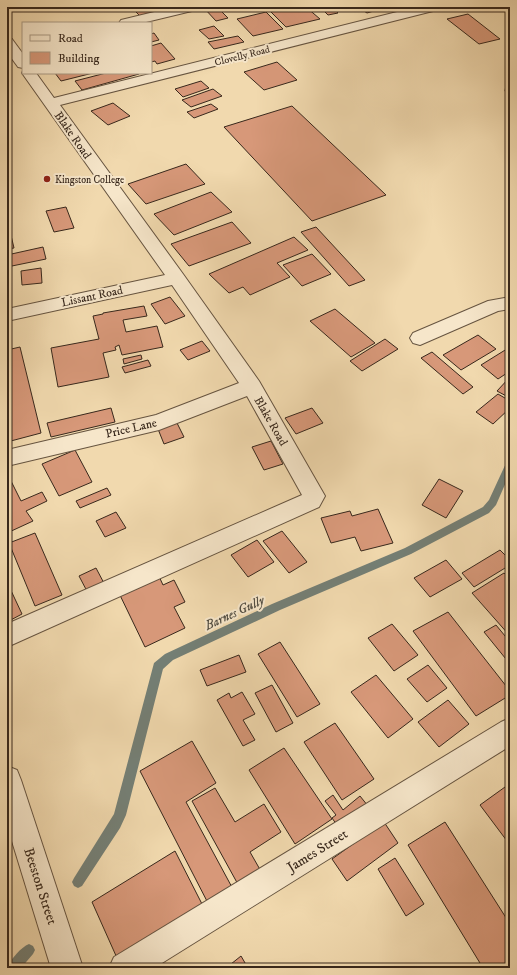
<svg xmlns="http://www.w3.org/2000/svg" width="517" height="975" viewBox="0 0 517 975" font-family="'IM FELL DW Pica',serif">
  <rect width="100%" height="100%" fill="#f1d9ae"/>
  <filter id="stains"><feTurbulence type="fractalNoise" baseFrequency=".005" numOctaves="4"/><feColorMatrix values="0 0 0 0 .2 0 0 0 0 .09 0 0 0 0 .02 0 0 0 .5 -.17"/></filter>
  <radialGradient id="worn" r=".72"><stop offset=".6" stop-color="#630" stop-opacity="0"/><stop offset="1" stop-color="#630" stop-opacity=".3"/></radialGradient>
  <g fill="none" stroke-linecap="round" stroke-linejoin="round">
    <g fill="#747f75" fill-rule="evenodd">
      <path d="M510,460V473L496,505L489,513L411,554L280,610L173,660L163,669L126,815L120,828L82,886L78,888L74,886L72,882L74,878L114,814L154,663L165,654L272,604L405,548L483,507L489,500L507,461Z"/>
      <path d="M29,944L33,946L35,950L33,954L21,968H7C10,960 21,947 29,944Z"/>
    </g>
  </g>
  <g fill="#d79879" stroke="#38281c">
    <path d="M131,7H155L159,11L140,16Z"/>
    <path d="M210,7H217L228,18L216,21L204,8Z"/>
    <path d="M266,7H306L320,19L286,27Z"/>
    <path d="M320,7H332L338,13L328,15Z"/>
    <path d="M358,7H387L367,13Z"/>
    <path d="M266,12L283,29L253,36L237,19Z"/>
    <path d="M468,14L500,39L479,44L447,19Z"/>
    <path d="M214,26L224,36L209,39L199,30Z"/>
    <path d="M154,33L159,40L151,42V34Z"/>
    <path d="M238,36L244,42L214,49L208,42Z"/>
    <path d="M161,43L175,59L157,64L155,61L151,62V46Z"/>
    <path d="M277,62L297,80L264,90L244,72Z"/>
    <path d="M55,73H93L61,81Z"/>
    <path d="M106,73H138L139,74L82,90L75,81Z"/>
    <path d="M510,78V97L505,91L507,79Z"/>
    <path d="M201,81L209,88L183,97L175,89Z"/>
    <path d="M213,89L222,96L191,107L182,100Z"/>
    <path d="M113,103L130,116L108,125L91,111Z"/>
    <path d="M211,104L218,109L194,118L187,112Z"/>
    <path d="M292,106L386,195L312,221L224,127Z"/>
    <path d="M186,164L205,184L146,204L128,184Z"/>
    <path d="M211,192L232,212L174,235L154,214Z"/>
    <path d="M66,207L74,228L54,232L46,211Z"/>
    <path d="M232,222L251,243L189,266L171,244Z"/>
    <path d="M9,227L14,248L7,249V228Z"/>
    <path d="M316,227L365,280L349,286L301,232Z"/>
    <path d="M294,237L308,250L277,263L290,277L250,295L243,287L229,293L209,274Z"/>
    <path d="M43,247L46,259L7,267V255Z"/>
    <path d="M312,254L331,274L302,286L283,265Z"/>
    <path d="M41,268L42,283L22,285L21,271Z"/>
    <path d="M170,297L185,316L165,324L151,304Z"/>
    <path d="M144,306L147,316L123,320L126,332L157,326L163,347L122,355L119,345L115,347L116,350L103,353L109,377L58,387L51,348L99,339L93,316L103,314V313Z"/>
    <path d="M335,309L375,343L351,357L310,321Z"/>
    <path d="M478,335L496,349L461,370L443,355Z"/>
    <path d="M385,339L398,349L362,371L350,361Z"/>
    <path d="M202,341L210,351L188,360L180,350Z"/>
    <path d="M20,347L41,433L7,442V350Z"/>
    <path d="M510,347V371L498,379L481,365Z"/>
    <path d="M432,352L473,387L463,394L421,358Z"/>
    <path d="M141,355L142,359L124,364L123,359Z"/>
    <path d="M148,360L151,366L125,373L122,367Z"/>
    <path d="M510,377V398L497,391Z"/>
    <path d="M498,394L510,401V408L493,424L476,412Z"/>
    <path d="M111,408L115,422L51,437L47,423Z"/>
    <path d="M312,408L323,423L296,434L285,418Z"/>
    <path d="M177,423L184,437L164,444L158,429Z"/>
    <path d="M271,441L283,464L264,470L252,447Z"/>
    <path d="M75,450L92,482L59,496L42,464Z"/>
    <path d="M439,479L463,491L446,518L422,505Z"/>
    <path d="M11,481L21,501L42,492L47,501L26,511L33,521L7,533V483Z"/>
    <path d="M107,488L111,495L80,508L76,501Z"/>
    <path d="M378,509L393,543L361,551L355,537L331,543L321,518L350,511L352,516Z"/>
    <path d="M116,512L126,528L105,537L96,521Z"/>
    <path d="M282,531L307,562L289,573L263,541Z"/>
    <path d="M35,533L62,595L35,606L9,543Z"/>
    <path d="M257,540L274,562L248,577L231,555Z"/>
    <path d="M500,550L510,560V565L474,587L462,573Z"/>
    <path d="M446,560L462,579L430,597L414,578Z"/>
    <path d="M96,568L106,587L89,595L79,576Z"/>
    <path d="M157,572L163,585L174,580L185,602L174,607L185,628L145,647L117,589Z"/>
    <path d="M504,573L510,579V636L472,593Z"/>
    <path d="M7,582L22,614L7,622Z"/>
    <path d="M448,612L510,691V695L476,716L413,631Z"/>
    <path d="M392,624L418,655L394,671L368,638Z"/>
    <path d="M496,625L510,642V664L484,632Z"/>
    <path d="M280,642L320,704L297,717L258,654Z"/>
    <path d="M239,655L246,672L207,686L200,670Z"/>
    <path d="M428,665L447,688L427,702L407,679Z"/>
    <path d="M376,675L413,719L388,738L351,692Z"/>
    <path d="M272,685L293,723L276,732L255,693Z"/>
    <path d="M242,692L255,714L243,720L255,740L243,746L217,700L229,693L231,698Z"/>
    <path d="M448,700L469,724L439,747L418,722Z"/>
    <path d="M335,723L374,779L342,800L304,742Z"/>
    <path d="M192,741L216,783L186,802L234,891L210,907L140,771Z"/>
    <path d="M284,748L332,819L295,844L249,770Z"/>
    <path d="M505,787L510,794V845L480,805Z"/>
    <path d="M215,788L235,822L264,804L281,832L250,852L262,873L240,888L192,801Z"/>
    <path d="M333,795L343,810L360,796L368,806L339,828L332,818L336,815L325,801Z"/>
    <path d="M384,822L398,843L347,881L332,859Z"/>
    <path d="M445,822L510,924V968H483L408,845Z"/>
    <path d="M175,851L202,904L117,958L92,902Z"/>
    <path d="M395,858L424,904L406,916L378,869Z"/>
    <path d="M241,956L248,968H226Z"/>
  </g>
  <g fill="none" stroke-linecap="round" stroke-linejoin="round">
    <g stroke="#665440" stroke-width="2">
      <g id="minor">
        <path d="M175,7H197L196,10L142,23H119L121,20Z"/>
        <path d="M417,7H438L437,10L60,105L183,274L259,381L325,496L319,507L7,647V624L302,495L247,396L159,430L7,466V450L156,415L239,383L172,285L7,321V309L165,275L22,73L23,71V73H36L54,98Z"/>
        <path d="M7,38L12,39L23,54V68L18,67L7,52Z"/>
        <path d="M510,297V309L498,311L420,345L413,343L410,338L413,333L488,301Z"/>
        <path d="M510,718V746L154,968H109L114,957L501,722Z"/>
        <path d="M7,766L17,770L21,780L83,968H51L7,825Z"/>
      </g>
    </g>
    <use href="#minor" fill="#f6e6ca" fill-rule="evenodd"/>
  </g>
  <circle fill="#8f2418" stroke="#f6e6ca" stroke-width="1.5" cx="47" cy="179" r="4"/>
  <g text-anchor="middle" stroke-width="4" stroke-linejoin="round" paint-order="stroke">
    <g font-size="10" fill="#38281c" stroke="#f6e6ca">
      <text transform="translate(242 55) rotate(-14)" y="4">Clovelly Road</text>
    </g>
    <g font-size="10" fill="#38281c" stroke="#f6e6ca" text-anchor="start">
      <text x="55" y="183">Kingston College</text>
    </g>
    <g font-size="12" fill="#38281c" stroke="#f6e6ca">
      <text transform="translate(73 135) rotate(55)" y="4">Blake Road</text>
      <text transform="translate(92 296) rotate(-12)" y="4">Lissant Road</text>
      <text transform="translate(271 421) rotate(60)" y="4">Blake Road</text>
      <text transform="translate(131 428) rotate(-13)" y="4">Price Lane</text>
    </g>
    <g font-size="13" font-style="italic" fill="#514c41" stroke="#f6e6ca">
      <text transform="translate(234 612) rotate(-25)" y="5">Barnes Gully</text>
    </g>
    <g font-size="14" fill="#38281c" stroke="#f6e6ca">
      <text transform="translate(317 850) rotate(-32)" y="5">James Street</text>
      <text transform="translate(41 886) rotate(72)" y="5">Beeston Street</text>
    </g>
  </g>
  <rect width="517" height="975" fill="none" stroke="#f1d9ae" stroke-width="24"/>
  <rect x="8" y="8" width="501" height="959" fill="none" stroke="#38281c" stroke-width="2"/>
  <rect x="12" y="12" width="493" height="951" fill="none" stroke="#38281c"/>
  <rect x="22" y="22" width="130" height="52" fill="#f6e6ca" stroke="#aa9a84"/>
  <rect x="30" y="35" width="20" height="6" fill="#f6e6ca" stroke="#aa9a84"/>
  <text x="58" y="42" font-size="12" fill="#38281c">Road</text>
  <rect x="30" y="52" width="20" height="12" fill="#d79879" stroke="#aa9a84"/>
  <text x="58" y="62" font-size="12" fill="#38281c">Building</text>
  <rect width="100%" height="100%" filter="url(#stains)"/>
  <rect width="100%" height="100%" fill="url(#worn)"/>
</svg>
